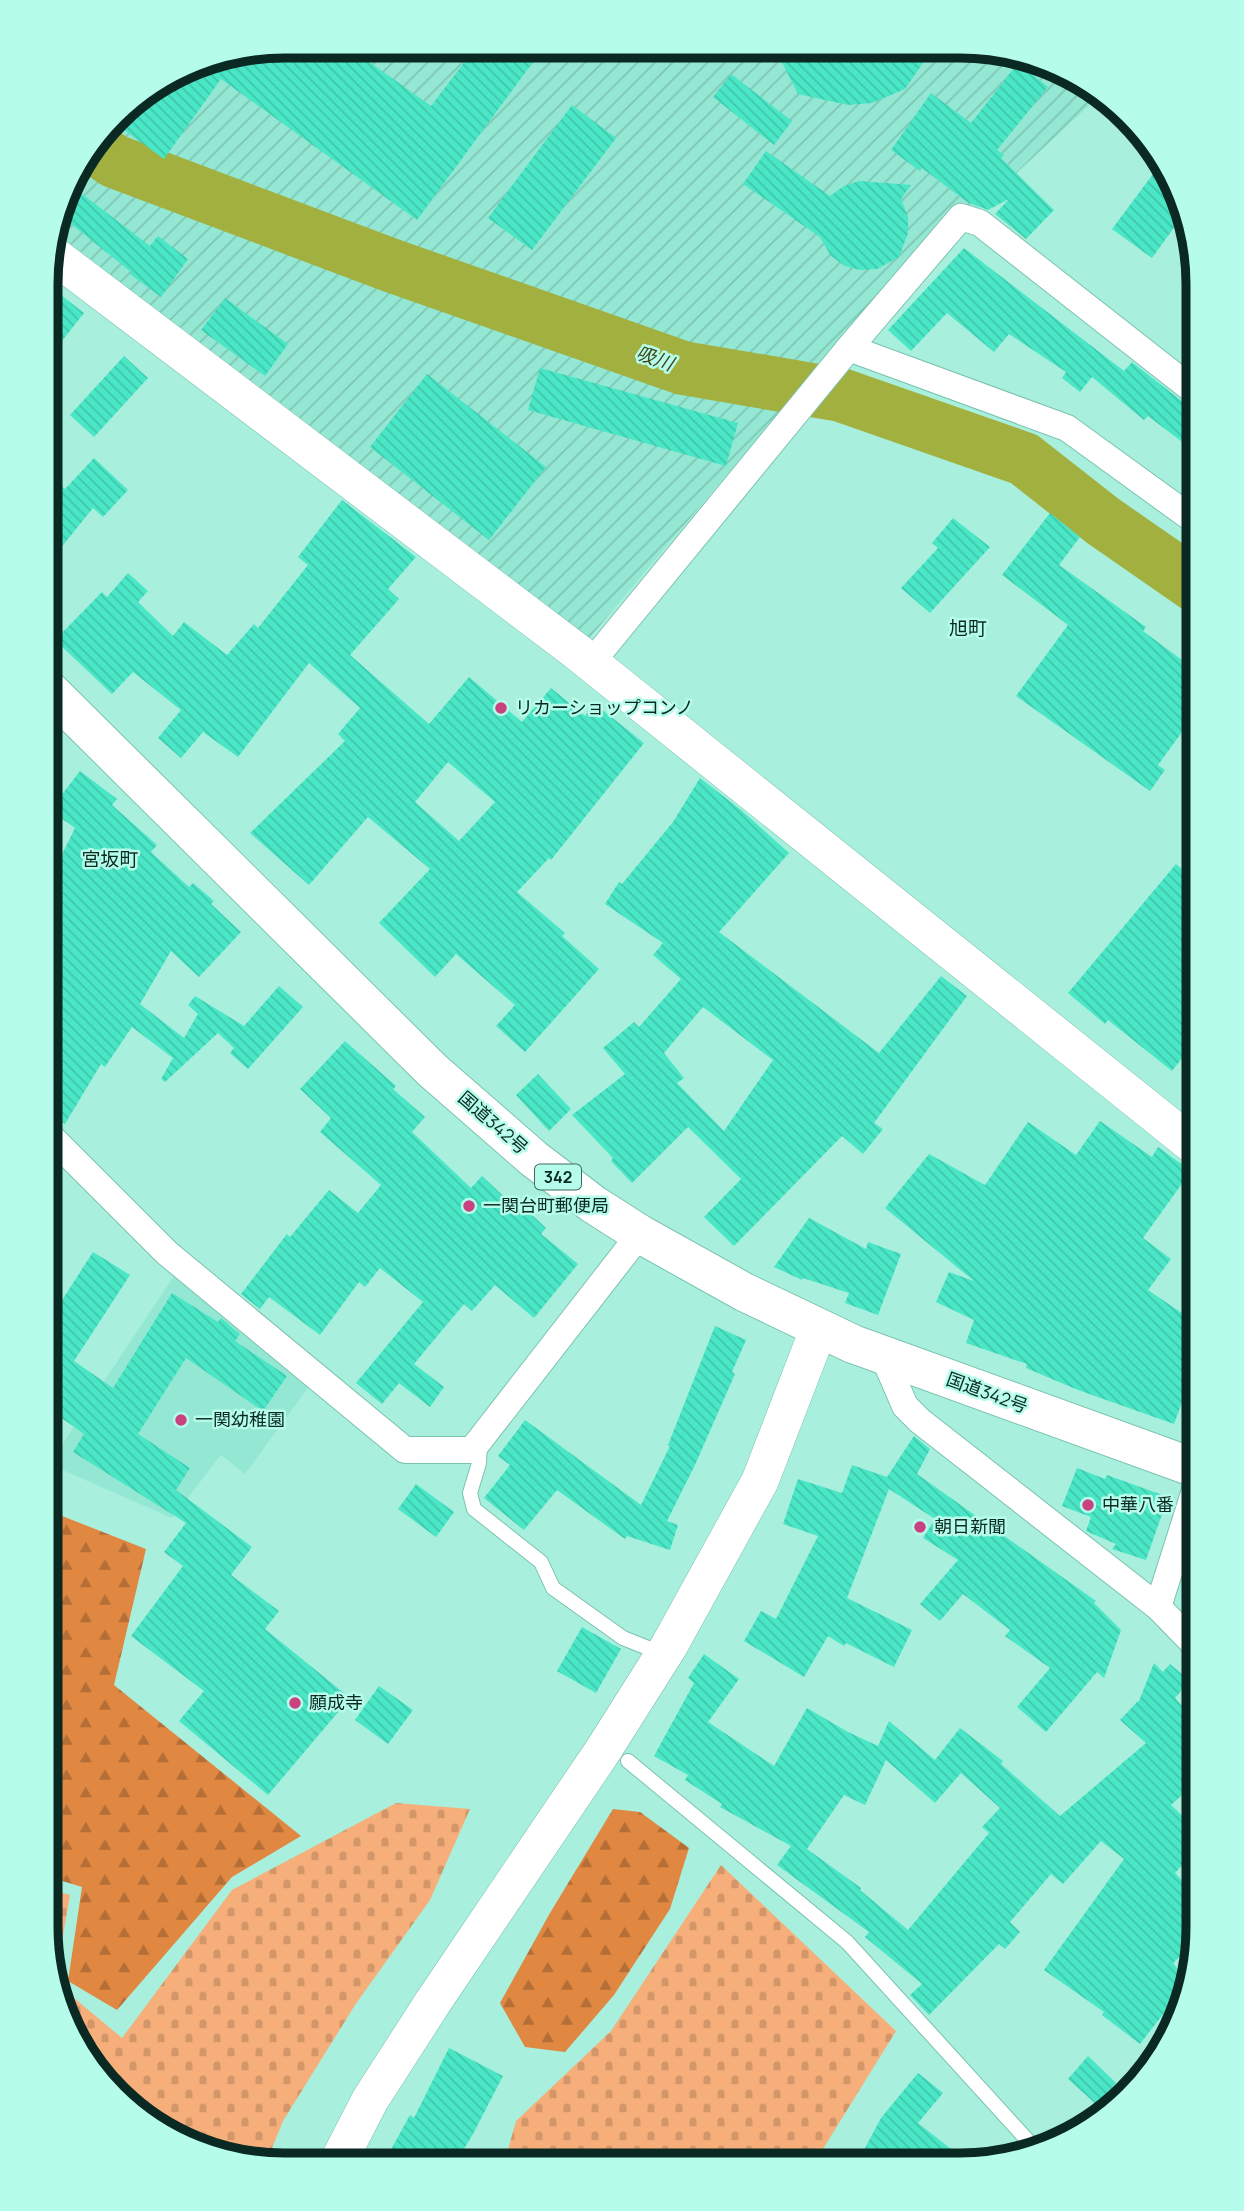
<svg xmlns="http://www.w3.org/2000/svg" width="1244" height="2211" viewBox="0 0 1244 2211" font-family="Manrope,'Noto Sans JP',sans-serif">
  <defs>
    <pattern id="industrial-furrows" width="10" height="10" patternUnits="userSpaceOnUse" patternTransform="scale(1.75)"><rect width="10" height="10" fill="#94e7d2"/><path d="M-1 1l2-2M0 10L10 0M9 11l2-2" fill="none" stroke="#7ec6b4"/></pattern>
    <pattern id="forest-firs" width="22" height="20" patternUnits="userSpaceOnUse" patternTransform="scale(1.75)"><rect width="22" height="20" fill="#e08741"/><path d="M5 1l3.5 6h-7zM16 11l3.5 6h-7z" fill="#b46e36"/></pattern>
    <pattern id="cemetery-stones" width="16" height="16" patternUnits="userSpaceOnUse" patternTransform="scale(1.75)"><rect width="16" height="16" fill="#f6ae7a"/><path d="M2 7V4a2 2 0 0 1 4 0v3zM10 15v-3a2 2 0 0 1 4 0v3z" fill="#d29669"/></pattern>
    <pattern id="building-back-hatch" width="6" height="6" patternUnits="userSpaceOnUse" patternTransform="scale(1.75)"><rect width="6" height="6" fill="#4ae7c7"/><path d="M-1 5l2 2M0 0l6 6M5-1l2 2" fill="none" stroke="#3fc6ab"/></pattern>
  </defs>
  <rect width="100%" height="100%" fill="#a8f0dd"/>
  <path fill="#94e7d2" d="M174,1276L310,1385L245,1474L221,1455L172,1518L49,1464Z"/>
  <path fill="url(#industrial-furrows)" d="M283,46L1007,50L1074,83L1095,100L847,331L587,641L54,231L70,178L126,105L193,63Z"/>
  <g fill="url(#forest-firs)">
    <path d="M57,1514L146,1549L114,1685L301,1836L232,1877L117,2010L68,1981L82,1887L46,1876V1528Z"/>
    <path d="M613,1809L640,1812L689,1848L670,1909L614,1995L565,2052L525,2047L500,2003L550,1913Z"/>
  </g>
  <g fill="url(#cemetery-stones)">
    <path d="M396,1803L470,1809L430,1900L355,2005L283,2121L266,2163H252L179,2141L127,2107L58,2004L46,1928V1888L70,1895L55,1982L122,2038L232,1890Z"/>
    <path d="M721,1865L896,2031L813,2165L504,2164L516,2121L611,2031Z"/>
  </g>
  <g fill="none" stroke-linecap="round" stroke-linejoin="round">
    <path stroke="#a2b03f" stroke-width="54" d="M94,147L114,161L390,265L683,368L841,395L1024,459L1103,521L1198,587"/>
  </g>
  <g fill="url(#building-back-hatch)" fill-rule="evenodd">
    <path d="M283,46H347L431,106L476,47H544L417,220L221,79L164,159L113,122L126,105L193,63Z"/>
    <path d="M775,49L932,50L905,89L872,103L848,105L798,94Z"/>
    <path d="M1018,63L1048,87L997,150L1004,155L1001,158L1054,210L1026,239L995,214L1009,199L988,210L967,202L922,168L920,171L891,150L931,93L971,123Z"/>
    <path d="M731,74L792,121L774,145L713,97Z"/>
    <path d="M572,105L616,138L532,250L488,218Z"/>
    <path d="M766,151L830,196L844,186L859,181L911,185L901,199L908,217V233L899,257L877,269L860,270L845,266L831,256L820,237L743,184Z"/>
    <path d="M1159,166L1186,207V211L1152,258L1112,229Z"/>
    <path d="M77,190L150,246L158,236L188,259L161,297L130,274L131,272L60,215Z"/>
    <path d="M964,248L1124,371L1132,362L1188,406L1198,410V454L1148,416L1144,420L1092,377L1080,392L1062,378L1066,372L1009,334L994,352L947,313L911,351L888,330Z"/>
    <path d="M47,284L84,313L47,360Z"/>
    <path d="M225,298L288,344L265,376L201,330Z"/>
    <path d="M124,356L148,378L94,437L70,415Z"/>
    <path d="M540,368L738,423L726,466L528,410Z"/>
    <path d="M427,374L546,467L489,540L370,447Z"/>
    <path d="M94,458L128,490L103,517L93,508L47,565V474L65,489Z"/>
    <path d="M342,500L416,557L388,589L399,599L350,655L429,724L469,677L522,722L551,688L585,716L595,704L644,743L551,860L549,858L517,892L565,933L562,936L599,969L525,1052L496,1026L515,1005L456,954L435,977L379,923L430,869L368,817L309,885L250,833L345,741L338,734L360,708L309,663L238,757L203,732L181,758L158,738L181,710L133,672L112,694L55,640L102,592L107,597L128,573L148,591L138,602L173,636L184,622L227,655L254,624L258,628L308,565L298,557ZM448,762L495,802L459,841L415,802Z"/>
    <path d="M1050,513L1080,537L1059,565L1146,627L1143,631L1198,672V710L1158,765L1165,770L1150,791L1016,696L1068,625L1002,575Z"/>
    <path d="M953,518L990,547L930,613L901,588L938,548L932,543Z"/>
    <path d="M80,771L117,799L112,805L157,845L151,852L189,887L193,883L214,901L211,904L241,932L199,977L171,951L140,1004L184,1038L198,1014L188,1005L195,996L244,1026L279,986L303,1007L248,1069L230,1053L234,1048L218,1033L165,1082L161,1079L173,1058L132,1027L105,1067L101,1064L65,1124L46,1113L47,885L75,828L50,810Z"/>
    <path d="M700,778L741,810L789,853L719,932L879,1053L941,976L967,996L874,1123L883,1129L863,1154L842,1136L734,1246L704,1217L741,1179L688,1127L632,1183L611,1161L613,1158L572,1115L625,1074L603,1048L634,1022L639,1027L681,979L653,955L663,943L605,904L619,882L622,884L673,822ZM703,1007L773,1060L724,1131L677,1083L684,1078L664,1053Z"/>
    <path d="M1176,864L1198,883V1038L1172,1071L1108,1020L1105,1024L1068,993Z"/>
    <path d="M345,1041L396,1086L393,1089L425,1117L412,1132L471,1188L482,1176L512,1204L516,1200L546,1228L541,1234L578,1264L534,1318L495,1285L472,1311L464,1304L414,1364L444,1387L430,1407L399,1383L382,1404L356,1383L423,1302L380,1268L365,1287L359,1282L320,1335L269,1297L260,1309L241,1294L287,1234L290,1237L329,1190L358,1213L381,1185L320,1132L331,1118L300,1089Z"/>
    <path d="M538,1074L571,1109L549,1131L516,1095Z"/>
    <path d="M1100,1121L1152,1157L1158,1147L1191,1171L1143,1238L1171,1259L1148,1290L1198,1324V1368L1189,1399L1184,1397L1174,1424L1078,1390L1026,1368L1027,1364L966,1343L974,1320L936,1302L949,1272L974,1281L885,1208L929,1154L985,1185L1028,1122L1076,1155Z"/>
    <path d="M809,1218L866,1249L868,1242L901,1254L878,1315L845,1303L849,1293L803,1278L802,1280L774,1267Z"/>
    <path d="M93,1252L130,1275L74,1361L113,1388L172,1293L218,1322L221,1318L240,1334L235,1341L287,1376L263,1411L186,1358L138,1434L190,1468L176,1490L252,1547L231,1575L279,1611L265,1629L350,1698L268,1795L179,1721L204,1691L131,1636L183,1566L164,1552L186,1523L73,1452L84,1434L46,1407V1325Z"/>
    <path d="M715,1326L746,1340L732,1372L735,1374L695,1465L667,1521L678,1525L670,1550L627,1536L625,1539L557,1490L524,1530L484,1498L510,1465L498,1456L525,1420L641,1505L670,1446L668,1445Z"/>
    <path d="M914,1436L930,1449L917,1474L1096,1601L1094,1603L1121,1630L1104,1678L1097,1672L1046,1732L1017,1707L1050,1668L1005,1636L1010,1630L963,1594L940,1621L920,1604L958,1560L923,1538L935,1519L889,1489L847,1598L912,1630L894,1667L846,1643L844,1646L828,1636L804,1677L744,1641L761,1611L776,1619L818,1536L783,1524L798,1479L842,1493L852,1465L887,1477Z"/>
    <path d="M1077,1468L1105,1479L1107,1475L1168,1497L1146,1560L1112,1549L1116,1544L1086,1531L1091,1517L1062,1506Z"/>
    <path d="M416,1484L454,1512L436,1537L398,1509Z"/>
    <path d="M582,1627L621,1649L596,1693L557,1671Z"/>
    <path d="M704,1654L739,1679L708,1722L774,1766L807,1708L848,1732L878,1746L889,1721L935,1760L960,1728L1003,1761L1001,1764L1060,1816L1146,1743L1120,1720L1138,1701H1139L1154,1663L1163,1672L1170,1664L1190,1681L1175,1698L1198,1724V1781L1171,1805L1198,1831V1848L1175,1873L1198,1897V1939L1173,1963L1188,1982L1140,2044L1102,2015L1104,2012L1044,1970L1124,1859L1101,1841L1063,1884L1051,1874L1010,1922L1020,1932L1005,1949L999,1944L929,2015L910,1995L922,1984L865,1937L869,1932L777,1865L791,1846L720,1807L722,1804L685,1780L688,1775L654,1756L694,1683L688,1678ZM886,1760L935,1803L961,1773L1000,1808L982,1827L989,1833L908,1930L860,1890L861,1888L807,1849L844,1795L865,1805Z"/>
    <path d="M379,1686L413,1710L388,1744L355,1720Z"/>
    <path d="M449,2048L503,2076L473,2134L455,2164H383L410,2115L414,2118Z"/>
    <path d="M1088,2056L1116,2083L1097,2105L1068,2079Z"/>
    <path d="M918,2073L943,2093L918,2123L970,2164L856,2165L881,2118Z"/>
  </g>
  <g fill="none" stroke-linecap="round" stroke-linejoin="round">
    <g stroke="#7bc2b0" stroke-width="16">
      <g id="lane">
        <path d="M46,1158L59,1145"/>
        <path d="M480,1441L479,1463L470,1493L474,1509L541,1562L553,1588L623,1638L663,1654"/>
        <path d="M628,1761L847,1942L1030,2143"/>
      </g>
    </g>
    <g stroke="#7bc2b0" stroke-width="28">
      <g id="street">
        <path d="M849,348L961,217L980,223L1198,394"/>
        <path d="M591,663L849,348L1067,428L1198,523"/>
        <path d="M46,1132L167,1253L405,1450H472L640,1234"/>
        <path d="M883,1355L905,1406L920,1421L1158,1607L1198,1648"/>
        <path d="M1158,1607L1196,1487L1198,1438"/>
      </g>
    </g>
    <g stroke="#7bc2b0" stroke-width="38">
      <g id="secondary">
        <path d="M48,251L576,651L1198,1149"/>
        <path d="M337,2164L370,2100L433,2002L604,1749L669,1646L760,1481L819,1328"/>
      </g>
    </g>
    <g stroke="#7bc2b0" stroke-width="40">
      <path id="highway" d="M47,688L432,1070L534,1159L593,1204L640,1234L744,1292L853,1344L1198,1469"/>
    </g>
    <use href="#lane" stroke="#fff" stroke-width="14"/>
    <use href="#street" stroke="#fff" stroke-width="26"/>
    <use href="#secondary" stroke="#fff" stroke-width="37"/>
    <use href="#highway" stroke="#fff" stroke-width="38"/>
  </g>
  <g fill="#c9427f" stroke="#b5fdea" stroke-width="2.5">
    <circle cx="501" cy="708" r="7"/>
    <circle cx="469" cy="1206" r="7"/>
    <circle cx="181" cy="1420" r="7"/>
    <circle cx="1088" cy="1505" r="7"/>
    <circle cx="920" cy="1527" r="7"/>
    <circle cx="295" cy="1703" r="7"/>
  </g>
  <g text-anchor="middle" stroke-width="5" stroke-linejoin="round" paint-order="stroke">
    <rect fill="#b5fdea" stroke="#3e695f" stroke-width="2" x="535" y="1164.5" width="46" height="25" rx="5"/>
    <g font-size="16" font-weight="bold" fill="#0b2923">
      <text x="558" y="1183">342</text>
    </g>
    <g font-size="18" fill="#0b2923" stroke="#b5fdea" text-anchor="start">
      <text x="515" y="714">リカーショップコンノ</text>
      <text x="483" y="1212">一関台町郵便局</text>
      <text x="195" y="1426">一関幼稚園</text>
      <text x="1102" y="1511">中華八番</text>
      <text x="934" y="1533">朝日新聞</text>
      <text x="309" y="1709">願成寺</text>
    </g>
    <g font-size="18" fill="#0b2923" stroke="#b5fdea">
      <text transform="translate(493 1123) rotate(41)" y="6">国道342号</text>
      <text transform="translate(987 1393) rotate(20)" y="6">国道342号</text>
    </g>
    <g font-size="19" font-style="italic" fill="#42481b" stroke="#b5fdea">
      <text transform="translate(655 358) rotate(20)" y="7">吸川</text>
    </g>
    <g font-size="19" fill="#0b2923" stroke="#b5fdea">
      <text x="968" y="635">旭町</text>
      <text x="110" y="866">宮坂町</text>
    </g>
  </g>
  <path d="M0 0H1244V2211H0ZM284 58H960A226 226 0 0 1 1186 284V1927A226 226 0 0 1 960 2153H284A226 226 0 0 1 58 1927V284A226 226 0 0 1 284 58Z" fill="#b5fdea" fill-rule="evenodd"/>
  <path fill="none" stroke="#0b2923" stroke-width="9" d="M284 58H960A226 226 0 0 1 1186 284V1927A226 226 0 0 1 960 2153H284A226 226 0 0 1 58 1927V284A226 226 0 0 1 284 58Z"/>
</svg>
